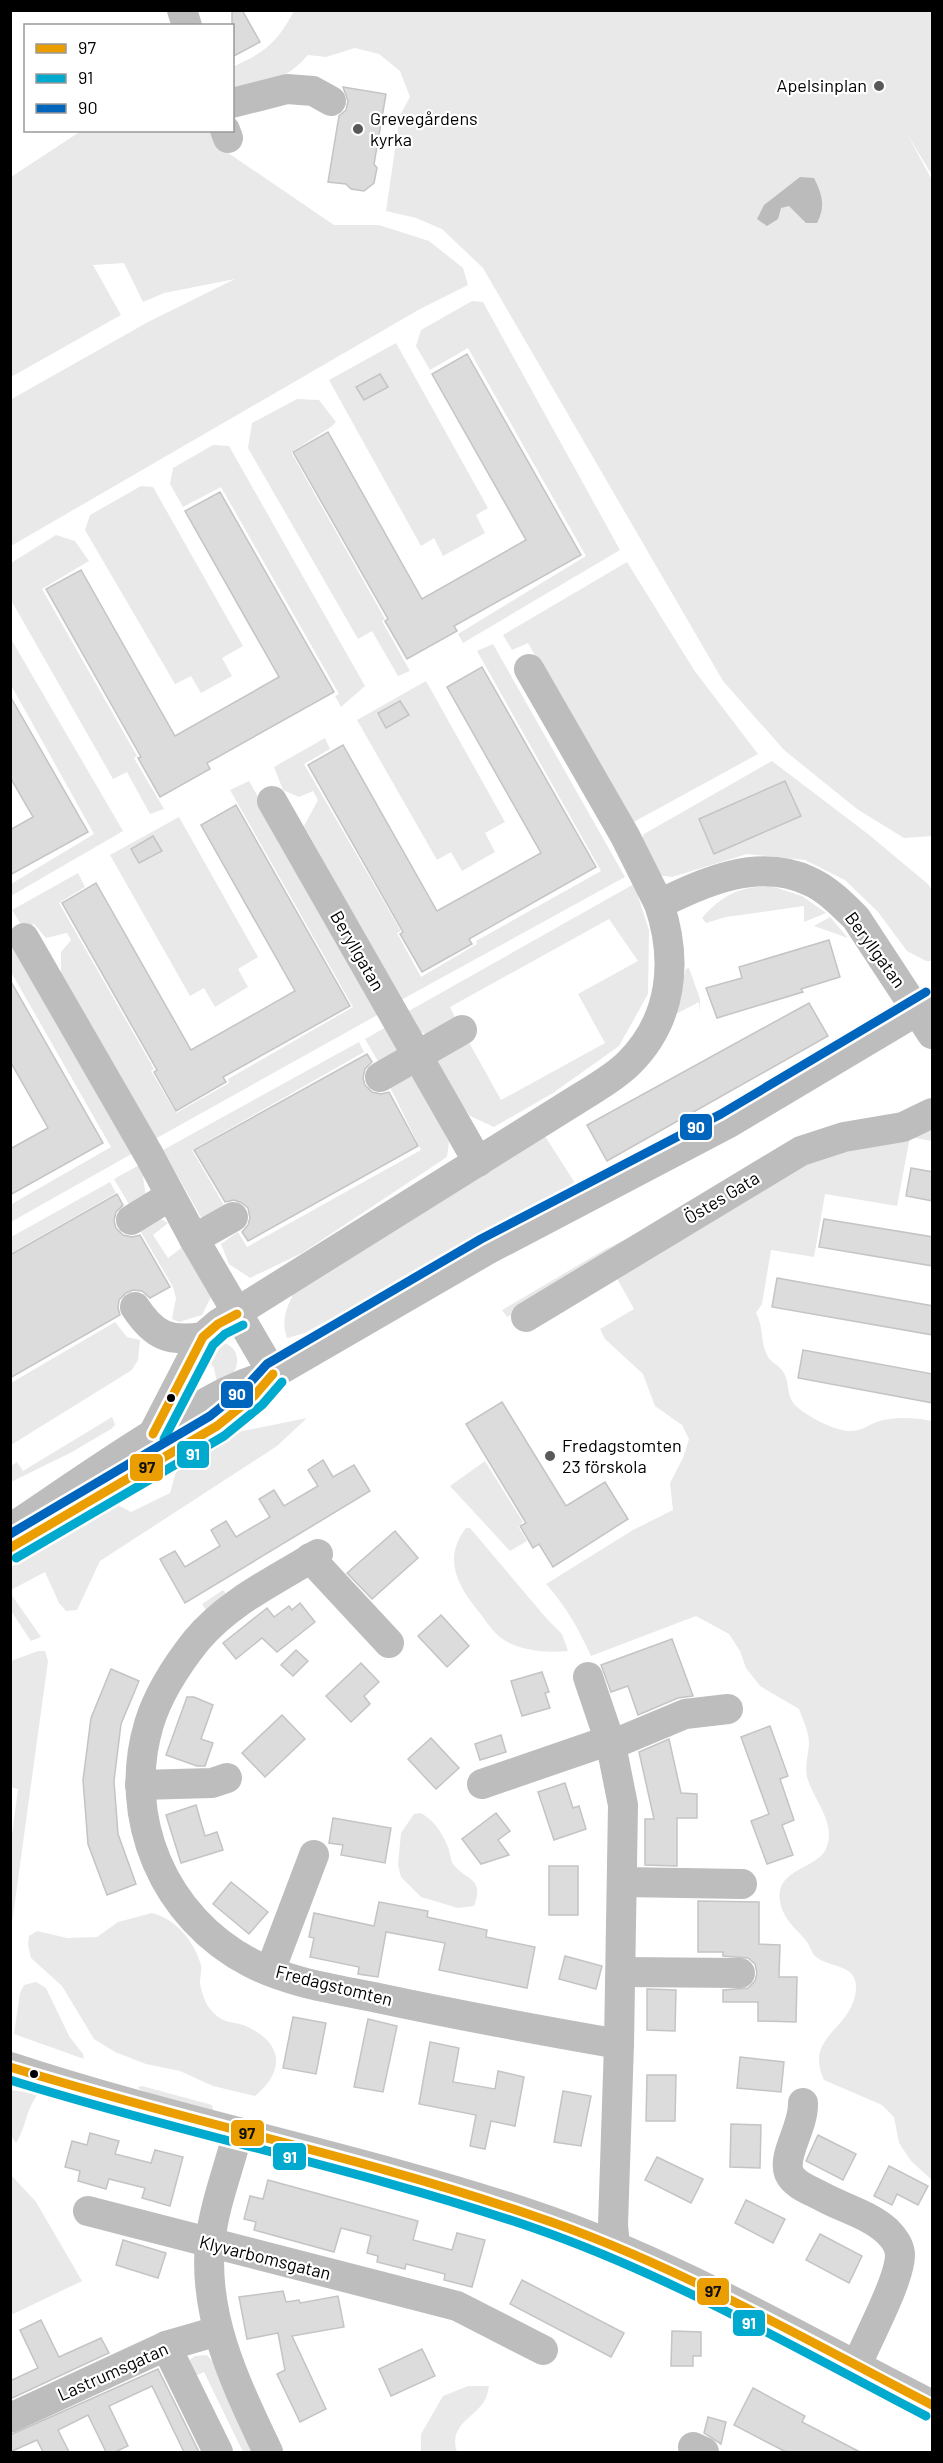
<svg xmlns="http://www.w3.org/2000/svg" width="943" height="2463" viewBox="0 0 943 2463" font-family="Barlow,sans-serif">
  <rect width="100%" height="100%" fill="#fff"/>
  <g fill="#e9e9e9">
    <path d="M294,11H932V175L907,134L932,180V836L904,838L857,809L784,750L723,681L483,268L442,229L416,218L386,211L400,115L410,97L400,71L379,54L355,48L326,57L308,55C288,79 262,86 233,95V67C266,51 276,44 294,11Z"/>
    <path d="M81,131H210L218,146L334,225H379L429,241L463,268L468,285L420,309L11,546L10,400L148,322L235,279L164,293L143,302L124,263L93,265L121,315L11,377V177Z"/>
    <path d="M472,301L483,302L620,550L463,643L458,634L586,556L468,348L430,370L416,346L421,330Z"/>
    <path d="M396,343L488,508L476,515L485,533L443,556L434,538L421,546L329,380Z"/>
    <path d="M297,399L319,400L336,422L331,427L291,452L385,619L382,621L410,671L398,676L372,631L358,639L248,448L252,423Z"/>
    <path d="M213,445L229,446L365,686L341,707L335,696L339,694L221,487L183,507L170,484L173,468Z"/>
    <path d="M141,486L153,487L243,646L222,658L232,676L201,693L191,676L175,684L85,530L90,515Z"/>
    <path d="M56,535L75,541L89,561L42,589L137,756L134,758L164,809L150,814L127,772L113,779L11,600V563Z"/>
    <path d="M627,562L694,670L758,754L630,824L528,643L512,650L503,635Z"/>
    <path d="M11,639L123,831L11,896V884L94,834L11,685Z"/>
    <path d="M493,644L625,877L401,1000L304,826L318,800L313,791L299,797L283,790L274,767L325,738L330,749L304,764L401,931L397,933L421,977L477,944L476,941L601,871L477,651Z"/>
    <path d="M426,681L505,822L485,833L495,852L462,871L451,852L437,860L357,720Z"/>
    <path d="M772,761L868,834L929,885L932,891V961H926L907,951L878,912L845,880L805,860L747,854L672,877L656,875L639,843L644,834Z"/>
    <path d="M249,781L381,1013L155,1139L61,973V952L71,940L67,933L46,938L34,924L24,929L12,910L78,873L85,887L59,903L154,1069L151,1071L176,1113L229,1083L228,1079L353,1007L230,790Z"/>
    <path d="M179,817L258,957L238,969L248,987L215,1007L204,988L190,996L110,855Z"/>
    <path d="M634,884L649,930L648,994L619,1046L553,1093L494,1127L470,1116L452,1090L436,1060L466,1037L501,1100L605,1043L578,994L638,961L609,919L450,1007L456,1019L430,1035L420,1032L407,1012Z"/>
    <path d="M771,886L802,896L826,913L804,922V906L726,917L706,923L702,918C723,894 740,887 771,886Z"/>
    <path d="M830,917L848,938L814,926Z"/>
    <path d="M11,932L135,1152L11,1222L10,1205L111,1147L11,972Z"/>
    <path d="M689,968L700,999V1013L699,1002L674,1015L686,969Z"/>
    <path d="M388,1026L399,1050L379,1063L365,1039Z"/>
    <path d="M359,1042L364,1052L192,1150L225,1207L202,1219L163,1150Z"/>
    <path d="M406,1075L416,1078L449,1142L447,1157L302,1253L250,1278L229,1264L221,1244L238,1232L247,1247L421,1150L389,1085Z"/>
    <path d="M932,1119V1141L910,1137L897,1206L825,1194L814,1257L771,1250L762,1304L756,1313C764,1327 760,1343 768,1357C771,1362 778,1365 782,1370C790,1380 786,1395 794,1404C804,1415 836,1432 851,1431C861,1431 868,1425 877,1422C894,1416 915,1418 932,1421V2180L911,2161L899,2143L894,2117L882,2105L824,2080C803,2035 854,2030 856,1988C857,1962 826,1969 813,1954C811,1950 809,1945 807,1942C799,1931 787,1923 782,1909C768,1869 815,1871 826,1849C837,1824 815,1802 808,1780C804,1769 808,1756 809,1744C809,1732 803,1720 799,1709L760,1686L746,1668L740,1651L729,1634L696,1616L591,1656C579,1630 566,1606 546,1584L633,1530L673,1510L670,1483L683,1458L689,1439L682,1425L655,1406L643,1374L605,1339L600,1329L634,1309L614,1273L799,1160Z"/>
    <path d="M543,1133L575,1183L305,1333L287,1338C280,1319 288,1304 297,1287Z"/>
    <path d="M141,1164L146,1197L130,1206L114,1179Z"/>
    <path d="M110,1182L116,1193L11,1253V1237Z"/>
    <path d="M155,1216L168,1223L153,1235L168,1258L184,1246L202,1275L211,1297L202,1315L179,1322L172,1319L176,1298L173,1287L138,1227Z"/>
    <path d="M646,1229L534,1304L507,1317L502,1310L604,1250Z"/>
    <path d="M115,1322L127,1337L140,1340L138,1360L132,1370L11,1445V1383Z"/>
    <path d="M217,1342C238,1342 243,1364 230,1378C226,1381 222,1384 218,1387L214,1368L205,1355Z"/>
    <path d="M112,1417L115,1425L111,1429L72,1452L11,1482V1466L17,1462L23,1471Z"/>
    <path d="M307,1418L277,1446L100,1561L77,1610L66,1611L59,1603L45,1572L11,1590V1567L118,1505L131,1512L170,1493L176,1472L223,1435Z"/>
    <path d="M485,1461L523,1522L518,1526L527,1541L510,1551L450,1486Z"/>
    <path d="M466,1528H470L547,1619L562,1634L568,1651C547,1653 522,1651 504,1640C493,1633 487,1622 479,1612C458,1586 442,1559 466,1528Z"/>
    <path d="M223,1590L228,1596L209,1615L202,1604Z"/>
    <path d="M11,1594L41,1637L31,1641L11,1611Z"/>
    <path d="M38,1651H45L48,1661L11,1930L10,1850L18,1789L11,1787V1661Z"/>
    <path d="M421,1813C436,1822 443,1834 449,1850C450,1854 451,1861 453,1864C466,1881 485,1877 474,1906L458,1908L421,1897L401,1877L398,1865L401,1833L414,1814Z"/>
    <path d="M152,1913C176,1919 194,1941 201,1965C202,1971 200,1977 200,1983C201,1990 205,2003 210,2009C225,2027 233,2019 250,2028C285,2046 283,2073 255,2096L213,2086L180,2071L146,2064L115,2052L94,2039L62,1986L31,1958L28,1945L29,1936L37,1931L67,1938L97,1937L118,1922Z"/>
    <path d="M36,1982L46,1988L69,2036L83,2054L84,2059L14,2034L20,1993L24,1985Z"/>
    <path d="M142,2086L212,2105L214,2114L162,2099L139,2089L138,2087Z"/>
    <path d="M11,2090L38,2094C25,2111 27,2126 16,2143L11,2136Z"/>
    <path d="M11,2175L36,2202L82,2281L11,2315Z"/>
    <path d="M207,2355L214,2363L257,2452H243L204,2372L191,2378L187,2362L195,2356Z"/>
    <path d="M468,2386H489C488,2390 487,2397 485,2400C475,2418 448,2424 457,2452H421V2434L443,2396Z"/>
  </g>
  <path fill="#bbb" d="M800,177L814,178C822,194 826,206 817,223H806L789,206L781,208L778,219L767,226L757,219L764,205Z"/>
  <g fill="#dcdcdc" stroke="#c4c4c4" stroke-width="1.5">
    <path d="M232,10H242L260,42L232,57Z"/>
    <path d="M343,87L386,94L374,164L377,168L374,183L364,191L351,189L346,184L328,182L339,116L346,110L348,101Z"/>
    <path d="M467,354L581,555L454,626L457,631L407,659L385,621L388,619L293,452L328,432L422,599L526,540L432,374Z"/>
    <path d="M380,374L388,387L364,400L356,387Z"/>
    <path d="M220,492L334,692L207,763L210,769L160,797L138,758L141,757L46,589L81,570L175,736L279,677L185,511Z"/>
    <path d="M482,667L596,867L469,939L472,944L422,972L400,934L403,932L308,765L343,745L437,911L541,853L447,687Z"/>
    <path d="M10,696L88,832L10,875V830L33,817L10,777Z"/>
    <path d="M400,701L409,715L386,728L378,713Z"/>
    <path d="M785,781L801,816L714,854L699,819Z"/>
    <path d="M236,805L350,1006L223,1077L226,1082L176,1111L154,1072L157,1070L62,903L96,883L191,1050L295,991L201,825Z"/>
    <path d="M153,836L162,851L139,863L131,849Z"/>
    <path d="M829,940L840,977L801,989L803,992L717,1018L706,988L742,978L739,967Z"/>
    <path d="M10,980L103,1143L10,1195V1149L48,1128L10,1061Z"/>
    <path d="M809,1003L828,1036L607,1161L587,1125Z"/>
    <path d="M367,1054L372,1062L365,1069L363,1078L365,1085L372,1092L381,1094L389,1092L418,1146L248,1241L242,1232L248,1225L250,1218L248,1208L242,1203L234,1200L225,1202L194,1150Z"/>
    <path d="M911,1168L933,1172V1201L906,1196Z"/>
    <path d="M117,1194L123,1205L116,1212L114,1221L116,1228L123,1235L132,1237L140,1235L170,1287L150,1298L142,1291L133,1290L126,1293L119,1300L118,1308L120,1315L10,1378V1255Z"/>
    <path d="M824,1219L933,1237V1266L819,1247Z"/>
    <path d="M777,1278L933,1306V1335L772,1307Z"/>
    <path d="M803,1350L933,1374V1403L798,1378Z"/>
    <path d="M502,1402L566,1506L605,1482L628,1519L553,1567L539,1544L533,1548L520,1526L526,1523L466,1424Z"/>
    <path d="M323,1460L333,1477L354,1465L370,1491L185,1603L160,1559L175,1551L185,1567L220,1546L211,1530L226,1521L236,1537L270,1517L259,1499L274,1490L284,1506L318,1486L308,1470Z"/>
    <path d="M395,1531L418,1558L372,1599L347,1573Z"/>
    <path d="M300,1603L315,1622L277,1652L262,1638L236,1659L223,1643L267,1608L274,1617L289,1606L292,1610Z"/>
    <path d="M441,1615L469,1646L447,1667L418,1636Z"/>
    <path d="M672,1639L693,1696L678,1698L638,1715L628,1686L611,1692L601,1665Z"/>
    <path d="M296,1650L308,1661L293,1676L281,1665Z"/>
    <path d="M361,1663L379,1682L364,1696L370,1704L351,1722L326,1696Z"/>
    <path d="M111,1669L139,1681L121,1724L114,1781L118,1834L136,1884L107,1895L88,1844L83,1780L91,1718Z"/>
    <path d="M542,1672L549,1692L545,1693L550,1708L522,1716L511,1681Z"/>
    <path d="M187,1697H194L213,1705L201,1739L213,1743L205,1766H197L166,1755Z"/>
    <path d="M282,1715L305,1739L265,1777L242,1753Z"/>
    <path d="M770,1726L788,1776L780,1779L794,1820L782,1825L793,1855L767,1864L751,1821L769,1814L741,1737Z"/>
    <path d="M501,1735L506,1752L480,1760L475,1744Z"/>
    <path d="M431,1738L459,1768L436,1789L408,1759Z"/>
    <path d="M669,1739L681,1793L697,1794V1818H677V1866L645,1865V1819H654L639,1752Z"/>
    <path d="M565,1783L573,1808L579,1806L586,1829L554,1840L538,1792Z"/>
    <path d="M196,1805L205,1836L217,1832L223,1850L181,1863L166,1815Z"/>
    <path d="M496,1813L510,1831L498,1840L509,1855L481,1864L462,1839Z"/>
    <path d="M333,1818L391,1828L385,1863L341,1855L343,1845L329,1843Z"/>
    <rect x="549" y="1866" width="29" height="49"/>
    <path d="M231,1882L268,1912L249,1934L213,1904Z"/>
    <path d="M698,1901L759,1902V1944L780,1945L779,1977H797L796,2022L758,2021V2002H723V1990L748,1988L755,1981L757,1973L755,1964L748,1958L723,1956V1952H698Z"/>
    <path d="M379,1902L428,1911L427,1917L487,1930L486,1937L535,1947L527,1988L439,1970L445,1943L386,1932L378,1977L358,1974L359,1967L310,1957L314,1938L309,1937L314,1913L374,1926Z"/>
    <path d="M565,1956L602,1966L596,1989L559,1979Z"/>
    <path d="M647,1989L676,1990L675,2031L647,2030Z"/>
    <path d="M293,2017L326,2023L316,2074L283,2068Z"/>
    <path d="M368,2019L397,2026L383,2092L354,2087Z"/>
    <path d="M430,2042L459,2048L453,2082L495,2089L498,2071L524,2077L515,2126L491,2121L485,2149L470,2146L476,2115L419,2104Z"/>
    <path d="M740,2057L784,2062L781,2092L737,2088Z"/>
    <path d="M647,2075H676L675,2121H646Z"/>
    <path d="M563,2091L591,2096L581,2146L554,2142Z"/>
    <path d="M731,2124L761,2125L760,2168L730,2167Z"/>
    <path d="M90,2133L119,2141L115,2154L151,2163L155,2150L183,2157L170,2206L142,2198L145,2188L109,2179L106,2189L78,2181L80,2171L65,2167L72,2141L87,2145Z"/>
    <path d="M818,2135L856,2154L843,2180L806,2161Z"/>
    <path d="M657,2157L703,2179L691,2203L645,2180Z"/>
    <path d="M889,2166L928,2186L918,2205L897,2194L892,2205L874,2196Z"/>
    <path d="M268,2180L418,2221L413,2240L452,2250L457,2233L485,2240L472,2287L444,2280L445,2274L406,2264L405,2269L377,2262L378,2256L367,2253L371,2236L341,2228L334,2252L254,2230L256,2222L244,2219L250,2196L263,2199Z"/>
    <path d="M746,2200L785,2219L773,2243L735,2223Z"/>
    <path d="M820,2234L862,2256L849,2283L806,2260Z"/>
    <path d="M123,2240L166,2253L158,2278L116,2265Z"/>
    <path d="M522,2280L624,2333L611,2357L510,2304Z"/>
    <path d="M283,2291L286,2302L299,2300L300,2303L338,2296L344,2327L292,2336L326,2409L300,2422L277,2374L285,2370L278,2333L247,2339L239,2297Z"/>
    <path d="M41,2320L59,2357L101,2338L109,2353L10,2399V2381L38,2368L20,2330Z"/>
    <path d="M672,2331L701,2332V2356H693V2366H671Z"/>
    <path d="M422,2349L435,2376L391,2396L379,2369Z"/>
    <path d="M158,2369L199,2452H184L152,2386L109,2406L128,2446L115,2452H106L88,2415L58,2430L69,2452H43L37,2440L10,2452V2435Z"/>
    <path d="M753,2388L805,2416L802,2422L860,2452H786L734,2425Z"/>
    <path d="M708,2417L726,2422L721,2444L704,2433Z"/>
  </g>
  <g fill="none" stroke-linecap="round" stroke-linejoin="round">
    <g stroke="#bdbdbd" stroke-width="30">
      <path d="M182,10L187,26"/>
      <path d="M232,103L287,89L313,91L331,101"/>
      <path d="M225,130L228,138"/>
      <path d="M529,669L625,836L659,904"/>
      <path d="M272,801L478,1162"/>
      <path d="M24,938L149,1155L194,1239L273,1374"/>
      <path d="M380,1077L462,1030"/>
      <path d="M131,1220L170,1196"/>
      <path d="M194,1239L233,1217"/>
      <path d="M135,1307C154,1336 169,1342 203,1337"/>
      <path d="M526,1317L801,1151L844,1137L903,1127L932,1113"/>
      <path d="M153,1434L203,1337L218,1324L581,1097C597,1087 615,1077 629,1063C673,1019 678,960 659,904C705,882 758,857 809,881C826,888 843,905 856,918L932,1034"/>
      <path d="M48,1526L217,1426L254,1396L265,1383"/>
      <path d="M10,1529C64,1493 117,1455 173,1422C207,1402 235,1384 273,1374L487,1250L727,1124L932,1002"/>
      <path d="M318,1554C276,1580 228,1602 196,1641C177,1665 158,1694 149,1724C121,1818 164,1918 251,1963C290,1983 335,1989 378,1998C458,2015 538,2030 619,2044"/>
      <path d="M310,1558L389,1643"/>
      <path d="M588,1677L611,1745L623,1805L619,2044L613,2225L615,2246"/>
      <path d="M611,1745L685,1714L728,1709"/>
      <path d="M482,1784L610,1740"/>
      <path d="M140,1785L212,1783L227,1778"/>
      <path d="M623,1882L742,1884"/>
      <path d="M270,1971L314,1855"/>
      <path d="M621,1972L740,1973"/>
      <path d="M10,2067C183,2124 363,2158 535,2216C674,2263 802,2339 932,2405"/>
      <path d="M803,2103C804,2127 782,2155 789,2173C794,2185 812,2191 823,2197C843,2208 870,2215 887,2231C894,2238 900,2246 900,2255C900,2280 867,2340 856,2367"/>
      <path d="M238,2132C229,2168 214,2205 210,2243C203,2319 237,2386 268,2452"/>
      <path d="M88,2211L457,2306L543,2350"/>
      <path d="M166,2346L218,2452"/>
      <path d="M10,2418L166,2346L218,2331"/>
      <path d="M693,2447L704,2452"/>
    </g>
    <g stroke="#fff" stroke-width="14">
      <g id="bus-1">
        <path d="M153,1434L203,1337L218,1324L237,1314"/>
        <path d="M10,1548L217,1426L254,1396L273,1374"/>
        <path d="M10,2067C184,2121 363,2157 534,2216C674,2263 802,2338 932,2405"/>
      </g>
    </g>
    <g stroke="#fff" stroke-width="14">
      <g id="bus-2">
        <path d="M164,1439L213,1345L225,1334L243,1325"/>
        <path d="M16,1558L224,1436L262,1405L282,1382"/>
        <path d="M10,2080C183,2134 361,2169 531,2227C670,2275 797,2349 926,2416"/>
      </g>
    </g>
    <g stroke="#fff" stroke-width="14">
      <path id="bus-3" d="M10,1534L210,1416L246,1387L267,1364L481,1239L721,1114L926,992"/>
    </g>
    <use href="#bus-1" stroke="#eb9e00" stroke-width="9"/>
    <use href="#bus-2" stroke="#00a9ce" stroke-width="9"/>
    <use href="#bus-3" stroke="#0065bd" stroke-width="9"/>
  </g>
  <g fill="#595959" stroke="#fff" stroke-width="2">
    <circle cx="879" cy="86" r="6"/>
    <circle cx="358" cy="129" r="6"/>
    <circle cx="550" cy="1456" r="6"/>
  </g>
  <g fill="#000" stroke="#fff" stroke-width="2">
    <circle cx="171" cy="1398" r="5"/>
    <circle cx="34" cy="2074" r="5"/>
  </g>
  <g text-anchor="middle" stroke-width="4.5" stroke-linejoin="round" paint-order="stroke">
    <g font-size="18" fill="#000" stroke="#fff" text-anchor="start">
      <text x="867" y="92" text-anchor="end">Apelsinplan</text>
      <text x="370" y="125">Grevegårdens<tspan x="370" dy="21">kyrka</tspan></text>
      <text x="562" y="1452">Fredagstomten<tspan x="562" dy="21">23 förskola</tspan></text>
    </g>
    <g font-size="18" fill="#000" stroke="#fff">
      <text transform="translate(875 950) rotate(54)" y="6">Beryllgatan</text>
      <text transform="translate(357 951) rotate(60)" y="6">Beryllgatan</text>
      <text transform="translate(722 1198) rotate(-31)" y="6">Östes Gata</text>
      <text transform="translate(334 1986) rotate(14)" y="6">Fredagstomten</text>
      <text transform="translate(265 2258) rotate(14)" y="6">Klyvarbomsgatan</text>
      <text transform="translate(113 2372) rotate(-24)" y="6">Lastrumsgatan</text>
    </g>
  </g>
  <g stroke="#fff" stroke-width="2">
    <rect x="679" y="1113" width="34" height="28" rx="6" fill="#0065bd"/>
    <rect x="220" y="1380" width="34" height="29" rx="6" fill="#0065bd"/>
    <rect x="176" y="1440" width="34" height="29" rx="6" fill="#00a9ce"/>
    <rect x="129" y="1453" width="35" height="29" rx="6" fill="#eb9e00"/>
    <rect x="230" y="2119" width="35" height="28" rx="6" fill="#eb9e00"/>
    <rect x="272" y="2142" width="35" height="29" rx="6" fill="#00a9ce"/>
    <rect x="696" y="2277" width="34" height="29" rx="6" fill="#eb9e00"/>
    <rect x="732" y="2309" width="34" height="28" rx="6" fill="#00a9ce"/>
  </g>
  <g font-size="16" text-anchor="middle" font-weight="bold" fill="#fff">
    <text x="696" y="1133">90</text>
    <text x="237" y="1400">90</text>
    <text x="193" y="1460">91</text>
    <text x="290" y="2163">91</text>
    <text x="749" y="2329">91</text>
  </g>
  <g font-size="16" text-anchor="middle" font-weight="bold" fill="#111">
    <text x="147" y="1473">97</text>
    <text x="247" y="2139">97</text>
    <text x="713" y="2297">97</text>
  </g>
  <rect width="943" height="2463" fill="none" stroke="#000000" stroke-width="24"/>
  <rect x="24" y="24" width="210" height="108" fill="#ffffff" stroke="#999999" stroke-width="1.5"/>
  <rect x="36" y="44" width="30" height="9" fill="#eb9e00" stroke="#999999" stroke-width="1.5"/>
  <text x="78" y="54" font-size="18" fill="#000000">97</text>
  <rect x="36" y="74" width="30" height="9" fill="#00a9ce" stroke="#999999" stroke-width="1.5"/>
  <text x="78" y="84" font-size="18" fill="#000000">91</text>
  <rect x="36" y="104" width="30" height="9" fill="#0065bd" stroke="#999999" stroke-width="1.5"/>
  <text x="78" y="114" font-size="18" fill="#000000">90</text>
</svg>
